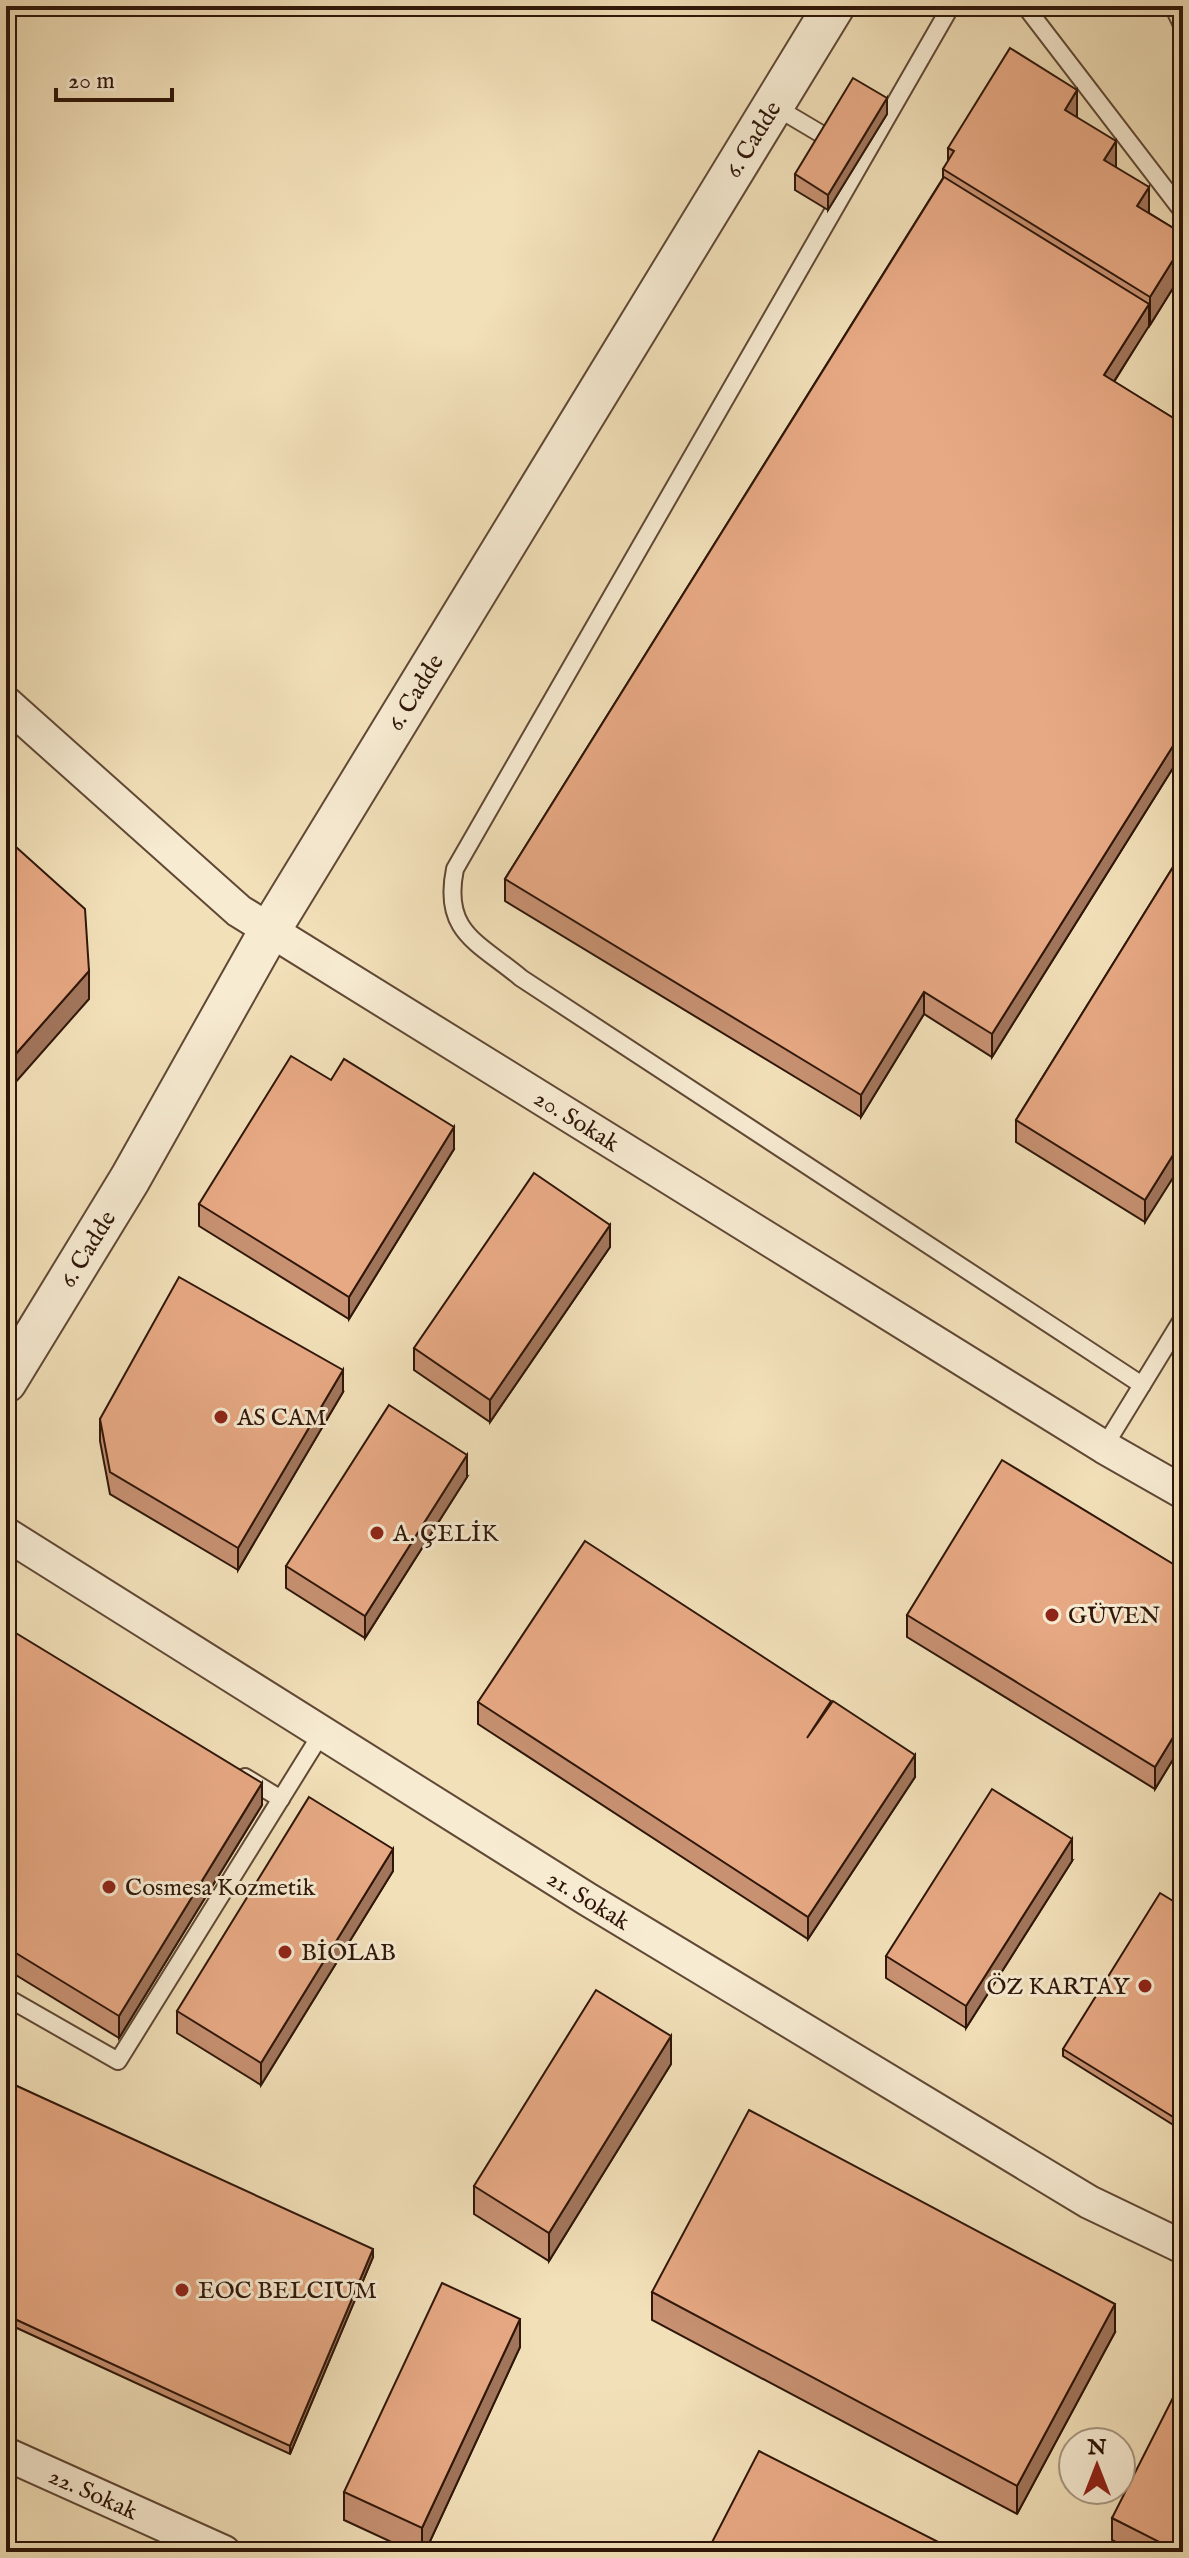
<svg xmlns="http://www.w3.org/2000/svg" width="1189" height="2558" viewBox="0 0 1189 2558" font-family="'IM FELL English',serif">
  <rect width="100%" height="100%" fill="#f2e0b9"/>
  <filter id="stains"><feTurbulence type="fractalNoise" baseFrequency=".0025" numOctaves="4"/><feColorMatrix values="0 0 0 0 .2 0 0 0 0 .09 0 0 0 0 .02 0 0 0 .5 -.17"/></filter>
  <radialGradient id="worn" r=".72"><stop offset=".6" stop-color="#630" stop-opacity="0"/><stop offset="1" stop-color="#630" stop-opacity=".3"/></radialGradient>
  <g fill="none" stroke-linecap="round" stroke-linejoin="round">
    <g stroke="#604835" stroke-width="20">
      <g id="service">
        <path d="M951,6L455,869C442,932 478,942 521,978L1142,1385L1183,1318"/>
        <path d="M1025,6L1183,212"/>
        <path d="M1173,6L1183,27"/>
        <path d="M774,106L838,144"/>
        <path d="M1104,1447L1142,1385"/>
        <path d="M245,1777L281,1799"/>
        <path d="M6,1997L118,2061L323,1731"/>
      </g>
    </g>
    <g stroke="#604835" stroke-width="36">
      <g id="minor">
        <path id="s1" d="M6,703L239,911L1104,1447L1183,1492"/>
        <path id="s2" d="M6,1534L587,1899L1089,2202L1183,2247"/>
        <path id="s3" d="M6,2454L224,2552"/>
      </g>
    </g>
    <g stroke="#604835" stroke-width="44">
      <g id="tertiary">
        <path id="s4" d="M6,1382L130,1179L270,930L834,6"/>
      </g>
    </g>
    <use href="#service" stroke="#f7ebd2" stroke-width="16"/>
    <use href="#minor" stroke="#f7ebd2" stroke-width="32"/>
    <use href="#tertiary" stroke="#f7ebd2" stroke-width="40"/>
  </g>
  <g fill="#c79172" stroke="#2f1609" stroke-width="2">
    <path d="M887,114L828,210L795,190V174Z"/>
    <path d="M1077,118L1116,167L1149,213L1183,234V272L1150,325H1149L1114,382L1183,424V752L992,1057L924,1014L861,1117L505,901V879L943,178V169L948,162V148Z"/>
    <path d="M1183,851L1145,1222L1016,1142V1120Z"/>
    <path d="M331,1080L454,1149L349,1319L199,1226V1204Z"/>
    <path d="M610,1247L490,1422L414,1370V1348Z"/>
    <path d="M343,1392L238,1570L110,1494L100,1441V1419Z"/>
    <path d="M467,1477L365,1638L286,1588V1566Z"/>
    <path d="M1183,1570V1743L1155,1789L907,1637V1615Z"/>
    <path d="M6,1627L262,1805L119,2038L6,1969Z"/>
    <path d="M478,1702L831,1705L915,1777L808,1939L478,1724Z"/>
    <path d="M1072,1861L966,2028L886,1978V1956Z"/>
    <path d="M393,1871L261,2085L177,2033V2011Z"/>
    <path d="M1183,1907V2131L1063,2056V2049Z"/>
    <path d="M671,2064L549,2261L474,2214V2186Z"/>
    <path d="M6,2081L373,2257L290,2454L6,2323Z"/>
    <path d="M652,2292L1115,2332L1017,2514L652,2320Z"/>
    <path d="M520,2347L425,2552H413L344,2520V2492Z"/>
    <path d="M1112,2518L1183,2552H1135L1112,2540Z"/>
  </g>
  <g fill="#a2765c" stroke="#2f1609" stroke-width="2">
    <path d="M1077,90V118L1065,110Z"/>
    <path d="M887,98V114L828,210V195Z"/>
    <path d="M1116,141V169L1104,160Z"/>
    <path d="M1149,187V215L1137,206Z"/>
    <path d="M1183,244V272L1150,325V297Z"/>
    <path d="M1149,304V326L1104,397V375Z"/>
    <path d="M1183,730V752L992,1057V1034Z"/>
    <path d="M89,971V999L6,1093V1065Z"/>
    <path d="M924,992V1014L861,1117V1095Z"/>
    <path d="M454,1127V1149L349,1319V1297Z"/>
    <path d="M1183,1139V1162L1145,1222V1200Z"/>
    <path d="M610,1225V1247L490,1422V1400Z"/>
    <path d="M343,1370V1392L238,1570V1548Z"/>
    <path d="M467,1455V1477L365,1638V1616Z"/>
    <path d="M1183,1721V1743L1155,1789V1767Z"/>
    <path d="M915,1755V1777L808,1939V1917Z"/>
    <path d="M262,1783V1805L119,2038V2016Z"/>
    <path d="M1072,1839V1861L966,2028V2006Z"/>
    <path d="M393,1849V1871L261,2085V2063Z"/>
    <path d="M671,2036V2064L549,2261V2233Z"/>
    <path d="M373,2249V2257L290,2454V2446Z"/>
    <path d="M1115,2304V2332L1017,2514V2486Z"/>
    <path d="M520,2319V2347L425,2552H422V2528Z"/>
  </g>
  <g fill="#e7a984" stroke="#2f1609" stroke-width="2">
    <path d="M1010,48L1077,90L1065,110L1116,141L1104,160L1149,187L1137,206L1183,234V244L1150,297L943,169L954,151L948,148Z"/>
    <path d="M853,78L887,98L828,195L795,174Z"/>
    <path d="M944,177L1149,304L1104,375L1183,424V730L992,1034L924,992L861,1095L505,879Z"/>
    <path d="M6,838L85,909L89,971L6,1065Z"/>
    <path d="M1183,851V1139L1145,1200L1016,1120Z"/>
    <path d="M291,1056L331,1080L344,1059L454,1127L349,1297L199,1204Z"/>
    <path d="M534,1173L610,1225L490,1400L414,1348Z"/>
    <path d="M179,1277L343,1370L238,1548L110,1472L100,1419Z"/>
    <path d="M389,1405L467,1455L365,1616L286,1566Z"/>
    <path d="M1002,1460L1183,1570V1721L1155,1767L907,1615Z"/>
    <path d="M585,1541L831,1701L807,1738L833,1701L915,1755L808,1917L478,1702Z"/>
    <path d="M6,1627L262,1783L119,2016L6,1947Z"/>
    <path d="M992,1789L1072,1839L966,2006L886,1956Z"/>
    <path d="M309,1797L393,1849L261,2063L177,2011Z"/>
    <path d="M1160,1893L1183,1907V2123L1063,2049Z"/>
    <path d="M596,1990L671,2036L549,2233L474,2186Z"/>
    <path d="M6,2081L373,2249L290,2446L6,2315Z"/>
    <path d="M749,2110L1115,2304L1017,2486L652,2292Z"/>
    <path d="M442,2283L520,2319L422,2528L344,2492Z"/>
    <path d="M1183,2378V2552H1179L1112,2518Z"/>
    <path d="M759,2451L958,2552H707Z"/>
  </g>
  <g fill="#8f2418" stroke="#f7ebd2" stroke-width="3">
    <circle cx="221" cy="1417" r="8"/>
    <circle cx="377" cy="1533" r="8"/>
    <circle cx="1052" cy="1615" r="8"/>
    <circle cx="109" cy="1887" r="8"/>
    <circle cx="285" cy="1952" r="8"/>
    <circle cx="1145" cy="1986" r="8"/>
    <circle cx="182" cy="2290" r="8"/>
  </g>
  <g text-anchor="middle" stroke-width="6" stroke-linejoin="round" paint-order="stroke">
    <g font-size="24" fill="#2f1609" stroke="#f7ebd2">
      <text dy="8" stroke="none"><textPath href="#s4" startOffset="1450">6. Cadde</textPath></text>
      <text dy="8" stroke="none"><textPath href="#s4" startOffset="802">6. Cadde</textPath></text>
      <text dy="8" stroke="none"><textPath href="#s1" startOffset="710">20. Sokak</textPath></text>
      <text dy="8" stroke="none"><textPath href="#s4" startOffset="156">6. Cadde</textPath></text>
      <text dy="8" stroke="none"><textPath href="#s2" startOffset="688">21. Sokak</textPath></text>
      <text dy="8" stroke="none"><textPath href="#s3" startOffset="96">22. Sokak</textPath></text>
    </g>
    <g font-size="24" fill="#2f1609" stroke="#f7ebd2" text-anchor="start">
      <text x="237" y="1425">AS CAM</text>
      <text x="393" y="1541">A. ÇELİK</text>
      <text x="1068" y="1623">GÜVEN</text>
      <text x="125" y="1895">Cosmesa Kozmetik</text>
      <text x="301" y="1960">BİOLAB</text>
      <text x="1129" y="1994" text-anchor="end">ÖZ KARTAY</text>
      <text x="198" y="2298">EOC BELCIUM</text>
    </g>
  </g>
  <rect width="1189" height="2558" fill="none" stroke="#f2e0b9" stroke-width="32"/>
  <rect x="8" y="8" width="1173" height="2542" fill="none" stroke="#2f1609" stroke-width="4"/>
  <rect x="16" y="16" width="1157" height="2526" fill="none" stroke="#2f1609" stroke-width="2"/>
  <g transform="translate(1097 2466)"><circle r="38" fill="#f7ebd2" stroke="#a79682" stroke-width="2"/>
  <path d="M0-6L14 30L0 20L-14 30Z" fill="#8f2418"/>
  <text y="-12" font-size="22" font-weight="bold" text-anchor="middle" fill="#2f1609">N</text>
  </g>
  <path d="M56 88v12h116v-12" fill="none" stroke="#2f1609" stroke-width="4"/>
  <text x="68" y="88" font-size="24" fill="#2f1609" stroke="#f7ebd2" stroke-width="6" paint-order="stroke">20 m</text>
  <rect width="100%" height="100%" filter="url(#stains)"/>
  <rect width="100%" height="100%" fill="url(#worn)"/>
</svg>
